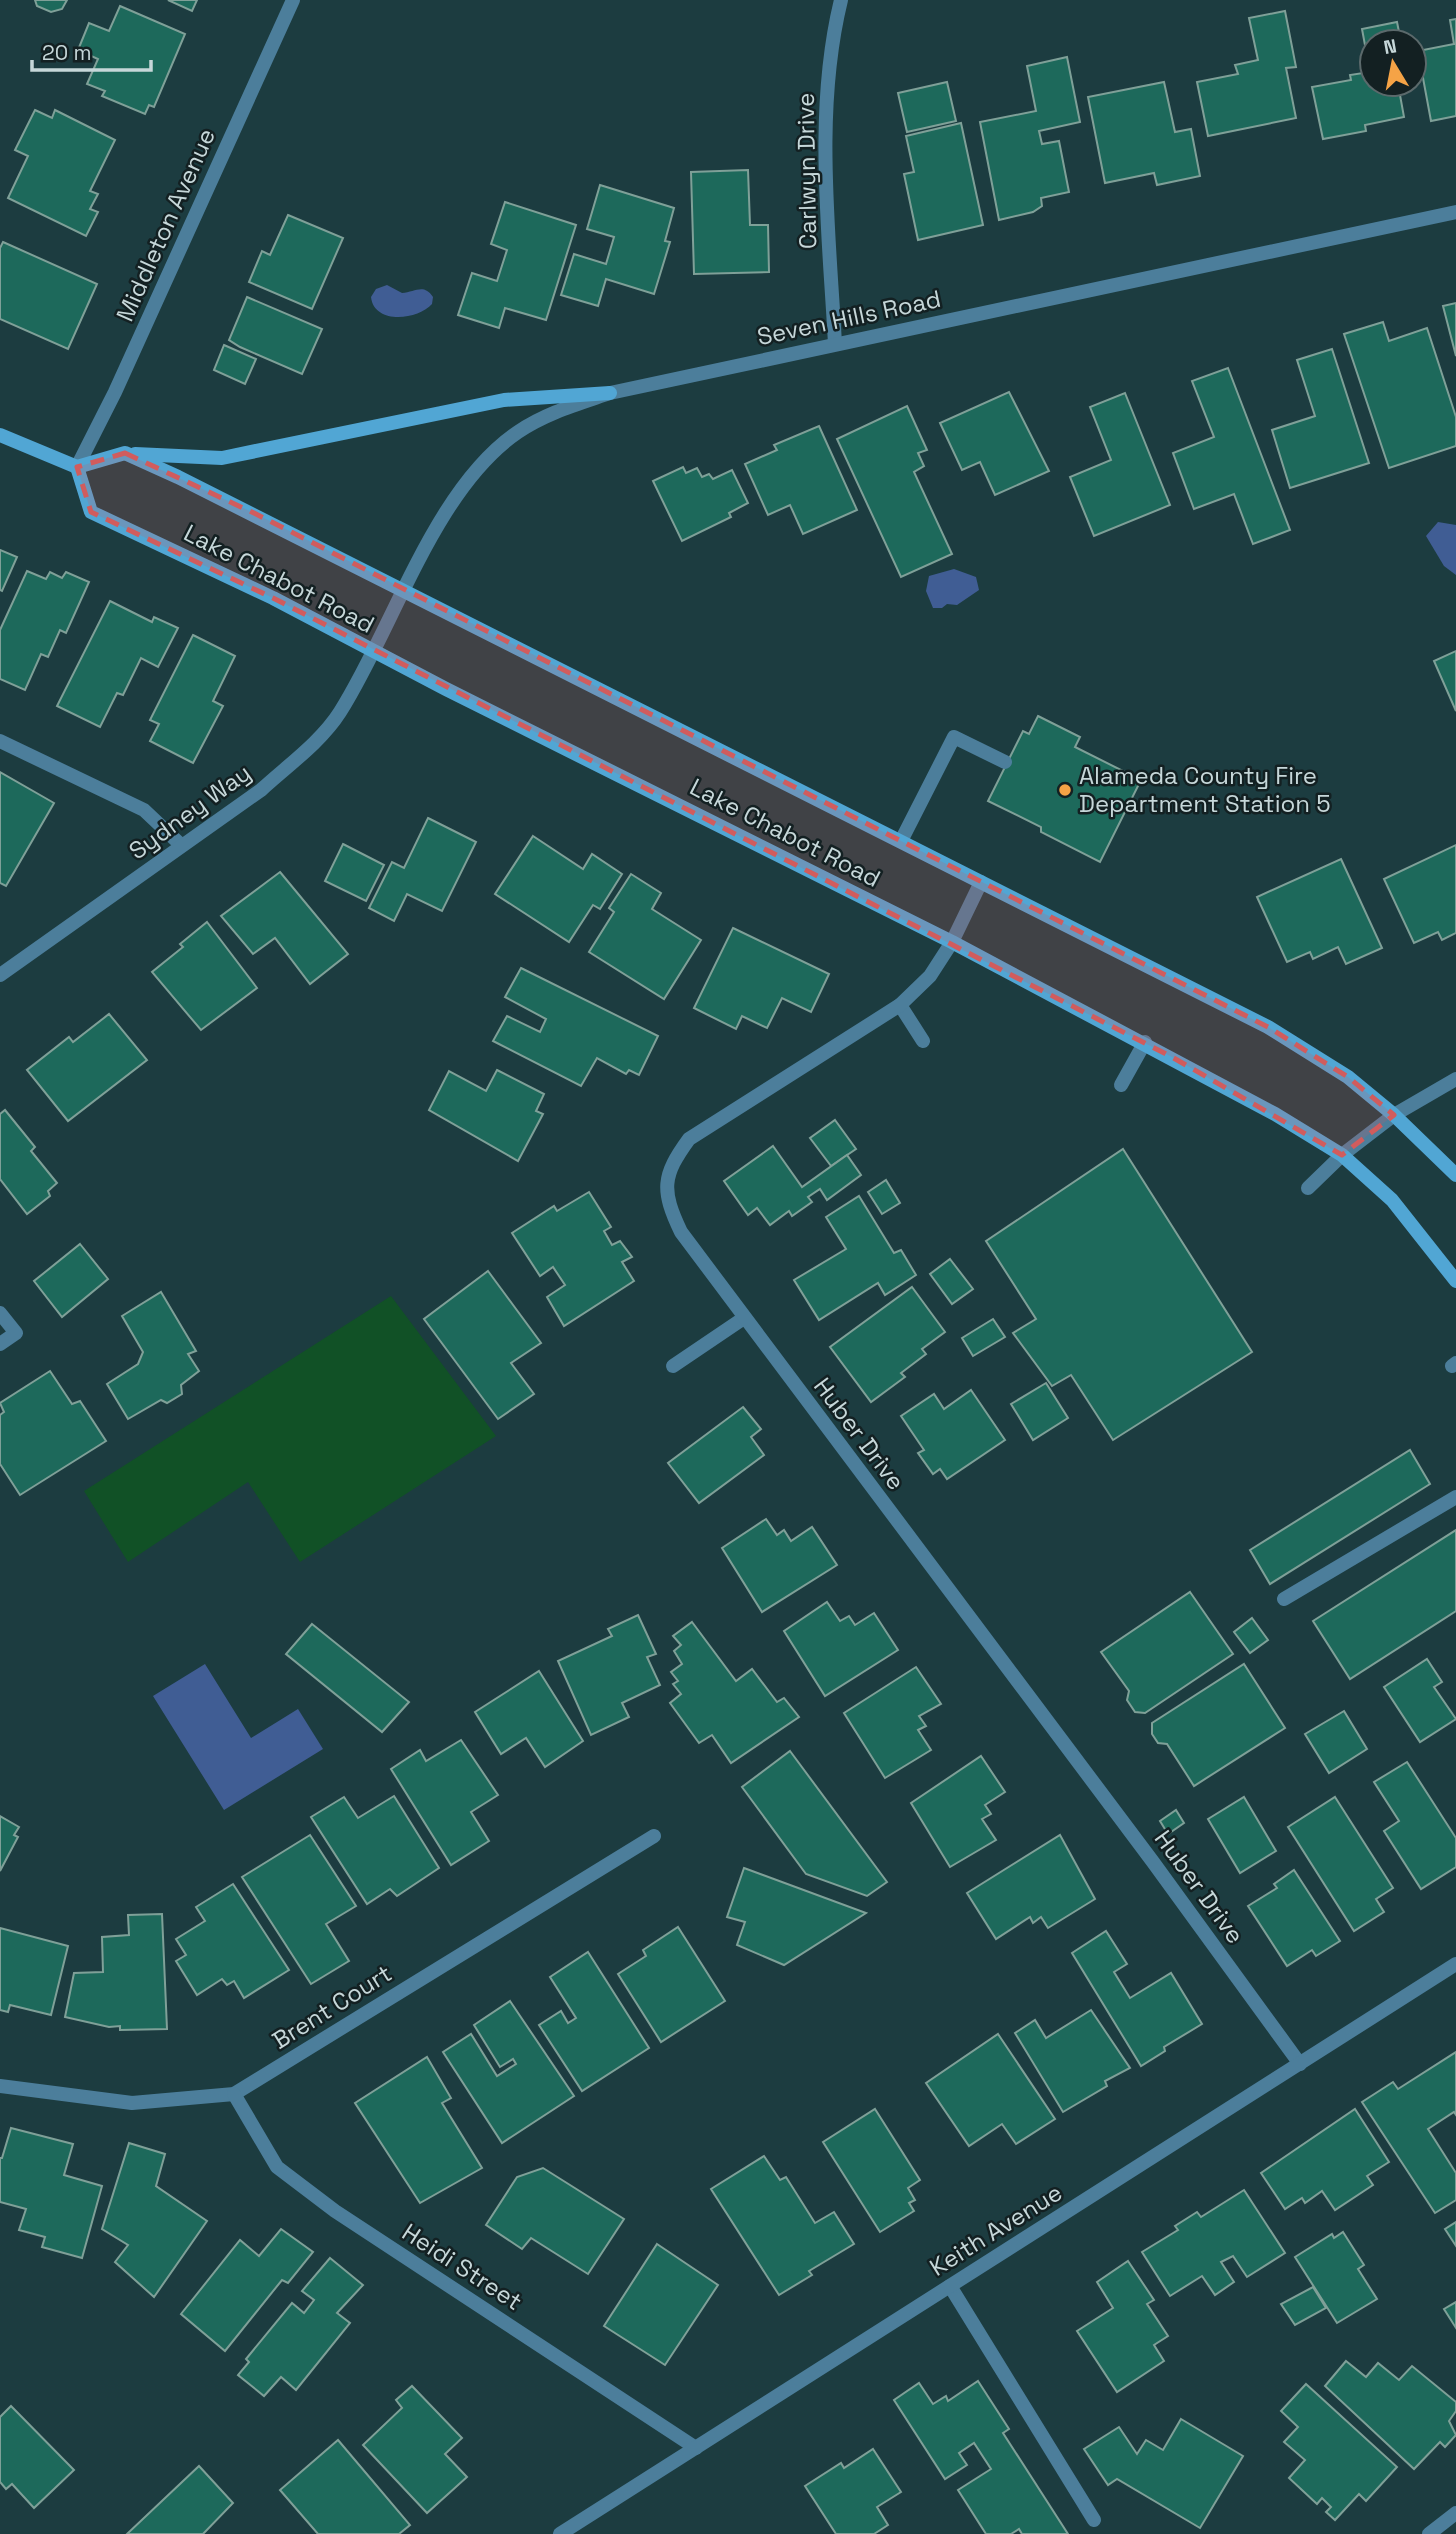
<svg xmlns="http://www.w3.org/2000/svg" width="1456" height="2534" viewBox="0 0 1456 2534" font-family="'Space Grotesk',sans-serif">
  <rect width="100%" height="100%" fill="#1c3c40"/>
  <path fill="#115126" d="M391,1296L496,1436L300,1562L248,1482L128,1562L84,1491Z"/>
  <g fill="#405d94">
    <path d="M387,285L402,293C415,292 424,283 433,297L432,304C418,320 374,325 371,297L376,289Z"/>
    <path d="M1438,522L1456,525V575L1444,566L1426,536Z"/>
    <path d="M954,569L976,577L979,590L957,605L947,604L942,608H933L926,591L929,576Z"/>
    <path d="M205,1664L251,1738L298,1709L323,1749L224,1810L153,1696Z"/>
  </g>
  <g fill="#1d695b" stroke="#7fa098" stroke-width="2">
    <path d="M35,0H67L62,9L51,12L37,6Z"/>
    <path d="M168,0H197L192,11Z"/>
    <path d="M120,6L185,34L154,107L149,105L145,114L102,96L105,91L87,84L98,59L78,50L89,23L109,31Z"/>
    <path d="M1285,11L1296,67L1286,68L1296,118L1208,136L1197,82L1238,74L1235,65L1258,60L1249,18Z"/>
    <path d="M1456,19V116L1431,121L1418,51L1454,44L1450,20Z"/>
    <path d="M1397,22L1401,42H1372V84H1398L1404,117L1365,125L1366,131L1323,139L1312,87L1351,80L1350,75L1370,72L1362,29Z"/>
    <path d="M1067,57L1080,122L1039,131L1042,144L1059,141L1069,192L1041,198L1042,206L1033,212L999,220L980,122L1036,111L1027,66Z"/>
    <path d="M947,82L956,121L907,132L898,93Z"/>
    <path d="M1164,82L1175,132L1191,129L1200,176L1157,185L1154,173L1105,183L1088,97Z"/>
    <path d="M35,110L52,118L55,110L115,140L90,191L98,194L90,209L98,212L86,236L8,198L28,156L15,150Z"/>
    <path d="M961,123L983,225L918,240L904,174L914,172L906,136Z"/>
    <path d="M748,170L750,225H768L769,272L694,274L691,172Z"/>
    <path d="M600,185L674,208L665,241L670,242L654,294L606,279L598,306L561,295L574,254L606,264L614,237L587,229Z"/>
    <path d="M505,202L576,225L546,320L505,308L499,328L458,315L472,273L497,281L507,250L491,244Z"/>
    <path d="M288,215L343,238L312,309L249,282L262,251L270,255Z"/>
    <path d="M3,242L97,284L68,349L0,319V248Z"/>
    <path d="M247,297L322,329L302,374L240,347L229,340Z"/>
    <path d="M1456,303V356L1443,306Z"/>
    <path d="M1383,322L1389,341L1427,328L1456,417V446L1389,468L1344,334Z"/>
    <path d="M224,345L256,359L245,384L214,370Z"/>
    <path d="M1332,349L1369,463L1290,488L1272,430L1315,416L1297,360Z"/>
    <path d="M1228,368L1290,530L1253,544L1234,494L1194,509L1173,453L1214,437L1192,381Z"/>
    <path d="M1009,392L1049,471L995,495L980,462L962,470L940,423Z"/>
    <path d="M1125,393L1170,505L1094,536L1070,477L1111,460L1090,407Z"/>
    <path d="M907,406L927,450L918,453L924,466L914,472L952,554L901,577L837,439Z"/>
    <path d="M819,426L857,510L803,534L790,505L768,515L745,464L777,450L774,445Z"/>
    <path d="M683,467L686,473L697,468L702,477L709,474L713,479L732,470L748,503L729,513L731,517L682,541L653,481Z"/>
    <path d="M0,550L17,557L2,591L0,590Z"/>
    <path d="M27,571L46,579L50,572L62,578L66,572L89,582L66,633L60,630L48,657L41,654L25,690L0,679V630Z"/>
    <path d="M110,601L152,622L154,617L178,628L158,667L141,658L123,695L117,693L100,727L57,706Z"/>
    <path d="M193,635L235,656L213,701L223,706L193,763L150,741L159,724L150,720Z"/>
    <path d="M1456,651V711L1434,661Z"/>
    <path d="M1038,716L1080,737L1075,747L1141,780L1100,862L1041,832V827L988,801L1023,731L1029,734Z"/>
    <path d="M0,772L54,803L6,886L0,883Z"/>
    <path d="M428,818L476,842L442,911L407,894L394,921L369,908L392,862L404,868Z"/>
    <path d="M533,836L583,869L592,854L622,874L600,909L593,905L569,942L495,894Z"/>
    <path d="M343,844L384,865L366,901L325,881Z"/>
    <path d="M1456,845V933L1442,940L1438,932L1414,943L1384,879Z"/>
    <path d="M1341,859L1382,948L1346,964L1338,947L1313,959L1310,952L1287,962L1257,897Z"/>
    <path d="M280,872L348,954L310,984L275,938L253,954L221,916Z"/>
    <path d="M631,874L661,893L652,909L701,940L664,999L589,952L614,912L609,908Z"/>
    <path d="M207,922L257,988L201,1030L152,972L183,947L180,944Z"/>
    <path d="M733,928L829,974L811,1012L782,998L767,1028L742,1016L736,1029L694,1008Z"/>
    <path d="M521,968L658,1036L639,1075L629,1070L626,1074L597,1058L581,1086L493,1041L507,1016L540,1032L546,1019L505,997Z"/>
    <path d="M109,1014L147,1060L68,1121L27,1070L69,1037L73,1042Z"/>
    <path d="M497,1070L544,1094L536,1111L543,1114L518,1161L429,1110L449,1071L486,1091Z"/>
    <path d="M5,1110L35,1147L31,1151L57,1183L48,1191L50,1196L27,1214L0,1179V1114Z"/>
    <path d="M835,1120L856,1149L831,1166L810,1138Z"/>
    <path d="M773,1146L802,1187L847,1155L861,1175L827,1200L820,1189L808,1197L812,1202L792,1216L789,1211L770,1225L757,1208L748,1215L724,1181Z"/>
    <path d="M1123,1149L1252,1352L1113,1440L1071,1375L1052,1386L1013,1333L1036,1319L986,1241Z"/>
    <path d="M886,1180L900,1203L882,1214L868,1192Z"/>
    <path d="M589,1192L611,1227L604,1231L612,1245L620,1241L632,1257L622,1262L634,1281L564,1326L547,1297L565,1285L553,1267L540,1276L512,1233L554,1206L557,1211Z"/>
    <path d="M859,1196L894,1253L901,1250L916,1275L885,1295L878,1283L819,1320L794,1280L846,1249L826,1217Z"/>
    <path d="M80,1244L108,1279L62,1317L34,1281Z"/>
    <path d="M950,1259L973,1289L952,1304L930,1274Z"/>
    <path d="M488,1271L541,1343L511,1363L534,1394L498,1419L424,1319Z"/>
    <path d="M912,1287L945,1332L922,1349L926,1354L901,1373L905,1377L871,1402L830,1347Z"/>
    <path d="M161,1292L196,1351L188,1354L199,1371L181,1385L182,1394L167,1403L161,1400L128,1419L107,1384L138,1364L143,1352L122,1316Z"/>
    <path d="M993,1319L1005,1337L973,1356L962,1338Z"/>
    <path d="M50,1371L72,1404L80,1401L106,1441L20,1495L0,1464V1415L4,1412L0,1403Z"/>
    <path d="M1046,1383L1068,1418L1033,1440L1011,1404Z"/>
    <path d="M971,1390L1005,1440L947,1479L940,1469L933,1474L918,1453L924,1450L901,1416L934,1394L944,1409Z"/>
    <path d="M743,1407L761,1429L751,1437L764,1455L699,1503L668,1463Z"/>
    <path d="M1410,1450L1430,1484L1270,1584L1250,1550Z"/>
    <path d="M766,1519L777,1535L784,1530L791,1541L812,1527L837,1565L762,1612L722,1548Z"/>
    <path d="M1456,1530V1611L1350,1679L1313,1621Z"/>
    <path d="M1190,1592L1233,1654L1145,1713L1135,1712L1127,1700L1129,1691L1101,1652Z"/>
    <path d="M827,1602L840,1621L849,1616L855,1625L874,1613L898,1650L825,1696L784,1631Z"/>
    <path d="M638,1615L656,1654L647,1657L660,1685L622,1703L629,1717L591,1735L558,1661L612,1636L608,1629Z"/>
    <path d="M1252,1618L1268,1640L1250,1653L1234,1632Z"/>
    <path d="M692,1622L736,1681L752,1669L777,1702L784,1698L799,1717L731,1763L712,1735L699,1743L670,1703L681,1694L673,1684L678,1681L671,1672L682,1664L674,1651L681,1645L673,1636Z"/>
    <path d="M312,1624L409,1702L382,1732L286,1654Z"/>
    <path d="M1427,1659L1442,1682L1434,1687L1456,1719L1420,1742L1384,1687Z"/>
    <path d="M1244,1664L1285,1728L1194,1786L1167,1744L1158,1743L1152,1734V1723Z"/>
    <path d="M916,1667L941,1704L919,1716L926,1726L918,1730L931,1750L885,1778L844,1713Z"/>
    <path d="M539,1671L583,1741L545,1767L526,1738L501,1754L475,1712Z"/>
    <path d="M1344,1711L1367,1749L1329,1773L1305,1734Z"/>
    <path d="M461,1740L498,1795L471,1812L489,1841L451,1865L391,1769L420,1750L426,1761Z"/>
    <path d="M790,1751L887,1882L867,1896L806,1874L742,1787Z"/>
    <path d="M981,1756L1005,1792L985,1805L991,1814L982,1819L996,1840L950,1867L911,1803Z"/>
    <path d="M1407,1762L1456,1838V1867L1421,1889L1384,1831L1399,1821L1374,1782Z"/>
    <path d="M394,1796L439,1868L397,1896L390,1889L367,1904L311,1817L344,1797L358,1818Z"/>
    <path d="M1244,1797L1276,1851L1240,1873L1208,1819Z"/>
    <path d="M1335,1797L1393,1888L1376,1899L1384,1912L1354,1931L1288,1827Z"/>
    <path d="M1176,1810L1184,1823L1168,1834L1160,1821Z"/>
    <path d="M0,1816L19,1827L14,1835L18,1837L0,1871Z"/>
    <path d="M310,1835L356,1906L326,1924L349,1961L311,1984L242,1877Z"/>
    <path d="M1060,1835L1095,1899L1048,1928L1041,1917L1033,1923L1030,1917L996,1939L967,1893Z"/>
    <path d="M744,1868L866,1913L784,1965L737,1945L745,1922L727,1917Z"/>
    <path d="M1294,1870L1340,1941L1316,1956L1312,1950L1287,1966L1248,1906L1277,1888L1274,1884Z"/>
    <path d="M233,1884L289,1970L244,1998L234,1981L227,1985L222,1979L197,1995L176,1961L186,1955L176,1939L205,1921L196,1907Z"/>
    <path d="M162,1914L167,2029L120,2030V2026L109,2027L65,2017L74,1973L103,1972L102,1937L129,1935L128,1915Z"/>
    <path d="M678,1927L725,2001L661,2042L618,1974L646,1956L643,1950Z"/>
    <path d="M0,1928L68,1946L51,2015L10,2005L8,2012L0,2010Z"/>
    <path d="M1106,1931L1127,1964L1114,1972L1130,1998L1171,1973L1202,2024L1164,2047L1165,2051L1141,2066L1072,1953Z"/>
    <path d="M588,1952L649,2048L582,2091L539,2025L561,2011L568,2023L576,2018L550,1977Z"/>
    <path d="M510,2001L574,2096L502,2143L443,2052L471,2034L497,2076L516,2064L513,2059L500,2067L474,2025Z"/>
    <path d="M1091,2010L1130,2068L1105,2081L1107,2086L1063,2112L1015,2033L1035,2020L1046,2038Z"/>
    <path d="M998,2034L1055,2119L1016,2144L1002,2124L969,2146L926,2083Z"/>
    <path d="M1456,2052V2115L1454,2112L1428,2129L1456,2173V2200L1435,2213L1362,2102L1393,2082L1398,2089Z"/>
    <path d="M427,2057L451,2098L442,2103L482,2168L420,2203L355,2103Z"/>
    <path d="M875,2109L920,2180L908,2188L915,2200L909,2203L914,2211L880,2232L823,2142Z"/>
    <path d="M1355,2109L1389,2162L1367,2176L1373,2185L1335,2210L1322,2191L1305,2203L1302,2198L1285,2209L1261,2173Z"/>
    <path d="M11,2128L73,2144L64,2175L102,2186L82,2258L42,2247L45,2237L19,2230L26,2209L0,2202V2158H2Z"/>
    <path d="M129,2143L165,2154L156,2186L207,2221L154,2297L115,2262L128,2245L102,2229Z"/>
    <path d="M764,2156L780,2180L786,2177L815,2223L834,2212L854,2244L809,2271L812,2275L779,2295L711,2189Z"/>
    <path d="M543,2168L624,2219L588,2274L531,2238L522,2249L486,2225L517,2177Z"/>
    <path d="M1244,2190L1285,2253L1247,2277L1233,2256L1221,2262L1234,2282L1215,2295L1202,2276L1170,2296L1142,2252L1178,2230L1175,2226L1197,2212L1201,2217Z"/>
    <path d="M1456,2222V2246L1445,2229Z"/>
    <path d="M281,2229L313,2252L288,2283L282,2280L225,2351L181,2314L240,2240L259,2256Z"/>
    <path d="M1343,2232L1364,2265L1358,2269L1377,2299L1337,2323L1295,2257L1332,2234L1334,2238Z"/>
    <path d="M657,2244L718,2285L665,2365L604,2326Z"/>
    <path d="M330,2258L363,2285L337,2313L350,2323L296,2390L281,2377L264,2396L238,2375L249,2362L246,2359L292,2303L304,2313L314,2300L302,2291Z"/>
    <path d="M1128,2261L1154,2300L1147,2304L1168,2336L1154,2345L1164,2361L1117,2392L1077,2331L1113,2308L1097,2282Z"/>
    <path d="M1313,2287L1326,2308L1295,2325L1281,2304Z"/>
    <path d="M1456,2302V2328L1444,2309Z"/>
    <path d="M1346,2361L1366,2377L1378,2363L1399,2380L1412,2366L1456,2402V2411L1449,2421L1456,2435L1445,2447L1440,2442L1414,2469L1325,2386Z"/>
    <path d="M978,2381L1009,2429L1003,2433L1068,2534H1022L1019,2529L1011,2534H986L958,2490L991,2469L974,2443L959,2453L967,2465L945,2479L894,2400L919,2383L933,2404L946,2396L948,2401Z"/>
    <path d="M1306,2384L1397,2467L1366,2501L1359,2494L1335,2520L1326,2512L1331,2507L1322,2498L1317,2504L1289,2478L1305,2460L1284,2442L1298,2427L1281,2411Z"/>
    <path d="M412,2386L462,2438L445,2454L467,2477L427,2513L363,2445L402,2408L396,2400Z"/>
    <path d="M11,2406L74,2470L34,2508L12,2484L6,2489L0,2482V2417Z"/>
    <path d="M1181,2419L1243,2456L1200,2528L1117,2479L1108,2485L1084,2449L1119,2427L1137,2454L1146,2440L1163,2450Z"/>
    <path d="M338,2440L410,2525L399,2534H318L280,2490Z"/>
    <path d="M873,2449L901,2492L877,2507L888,2525L874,2534H836L805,2486L841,2463L844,2468Z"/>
    <path d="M199,2466L233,2503L203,2534H127Z"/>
  </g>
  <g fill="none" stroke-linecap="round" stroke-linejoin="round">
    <g stroke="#4c7e9b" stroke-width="14">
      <path d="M0,741L144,810L181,845"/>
      <path d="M901,841L954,737L1005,762"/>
      <path d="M900,1005L923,1041"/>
      <path d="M1121,1085L1145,1042"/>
      <path d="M1308,1188L1342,1155"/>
      <path d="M673,1366L744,1318"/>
      <path d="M1452,1366L1456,1363"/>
      <path d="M1284,1599L1456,1497"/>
      <path d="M950,2286L1094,2520"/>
    </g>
    <g stroke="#4c7e9b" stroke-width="14">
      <path d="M835,344C829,231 814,110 841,0"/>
      <path d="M77,467L115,392L293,0"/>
      <path d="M981,882L952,942L930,976L900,1005L689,1139C662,1176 661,1190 681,1232L1153,1862L1300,2064"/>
      <path d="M1342,1155L1394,1115L1456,1079"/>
      <path d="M0,1313L16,1333L0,1344"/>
      <path d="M0,2086L132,2103L234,2094L654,1836"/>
      <path d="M234,2094L277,2167L335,2211L696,2448"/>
      <path d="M560,2534L1456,1964"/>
      <path d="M1429,2534L1456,2513"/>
    </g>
    <path stroke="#4c7e9b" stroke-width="14" d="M0,975L261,790C287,766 321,742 340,712C394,627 434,489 518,432C546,413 578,404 610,393L1456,212"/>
    <g stroke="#51a6d4" stroke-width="14">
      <path d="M0,435L77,467L125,453L178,477L1268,1027L1348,1077L1394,1115L1456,1175"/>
      <path d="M135,454L222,458L504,400L610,393"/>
      <path d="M77,467L91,512L273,598L446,689L952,942L1275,1114L1342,1155L1392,1200L1456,1281"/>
    </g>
  </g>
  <path fill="#d15c5d" fill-opacity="0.2" stroke="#d15c5d" stroke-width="5" stroke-dasharray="14 9" stroke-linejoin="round" d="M125,453L254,513L1268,1027L1348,1077L1394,1115L1342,1155L1172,1057L273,598L91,512L77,467Z"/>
  <circle fill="#f5a346" stroke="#132022" stroke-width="2.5" cx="1065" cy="790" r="7"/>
  <g text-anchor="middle" stroke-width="5" stroke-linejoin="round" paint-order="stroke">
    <g font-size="24" fill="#c6d7d9" stroke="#132022">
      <text transform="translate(807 171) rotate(-91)" y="8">Carlwyn Drive</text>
      <text transform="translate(166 225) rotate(-66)" y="8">Middleton Avenue</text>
      <text transform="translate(849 318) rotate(-12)" y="8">Seven Hills Road</text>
      <text transform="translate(279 579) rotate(27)" y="8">Lake Chabot Road</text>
      <text transform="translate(190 812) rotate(-36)" y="8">Sydney Way</text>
      <text transform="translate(785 833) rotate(27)" y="8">Lake Chabot Road</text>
      <text transform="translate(859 1434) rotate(53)" y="8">Huber Drive</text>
      <text transform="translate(1199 1887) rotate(54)" y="8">Huber Drive</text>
      <text transform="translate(332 2007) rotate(-32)" y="8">Brent Court</text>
      <text transform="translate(996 2230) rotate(-32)" y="8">Keith Avenue</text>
      <text transform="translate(462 2267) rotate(33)" y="8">Heidi Street</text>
    </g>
    <g font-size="24" fill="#c6d7d9" stroke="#132022" text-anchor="start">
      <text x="1079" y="784">Alameda County Fire<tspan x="1079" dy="28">Department Station 5</tspan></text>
    </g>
  </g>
  <g transform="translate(1393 63) rotate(350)"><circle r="33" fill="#132022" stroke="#5b696b" stroke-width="2"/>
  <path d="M0-5L12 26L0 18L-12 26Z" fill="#f5a346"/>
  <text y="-10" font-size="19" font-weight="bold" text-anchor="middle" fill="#c6d7d9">N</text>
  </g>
  <path d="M32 60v10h119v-10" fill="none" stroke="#c6d7d9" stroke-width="3.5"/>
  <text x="42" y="60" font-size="21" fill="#c6d7d9" stroke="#132022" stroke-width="5" paint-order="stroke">20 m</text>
</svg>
